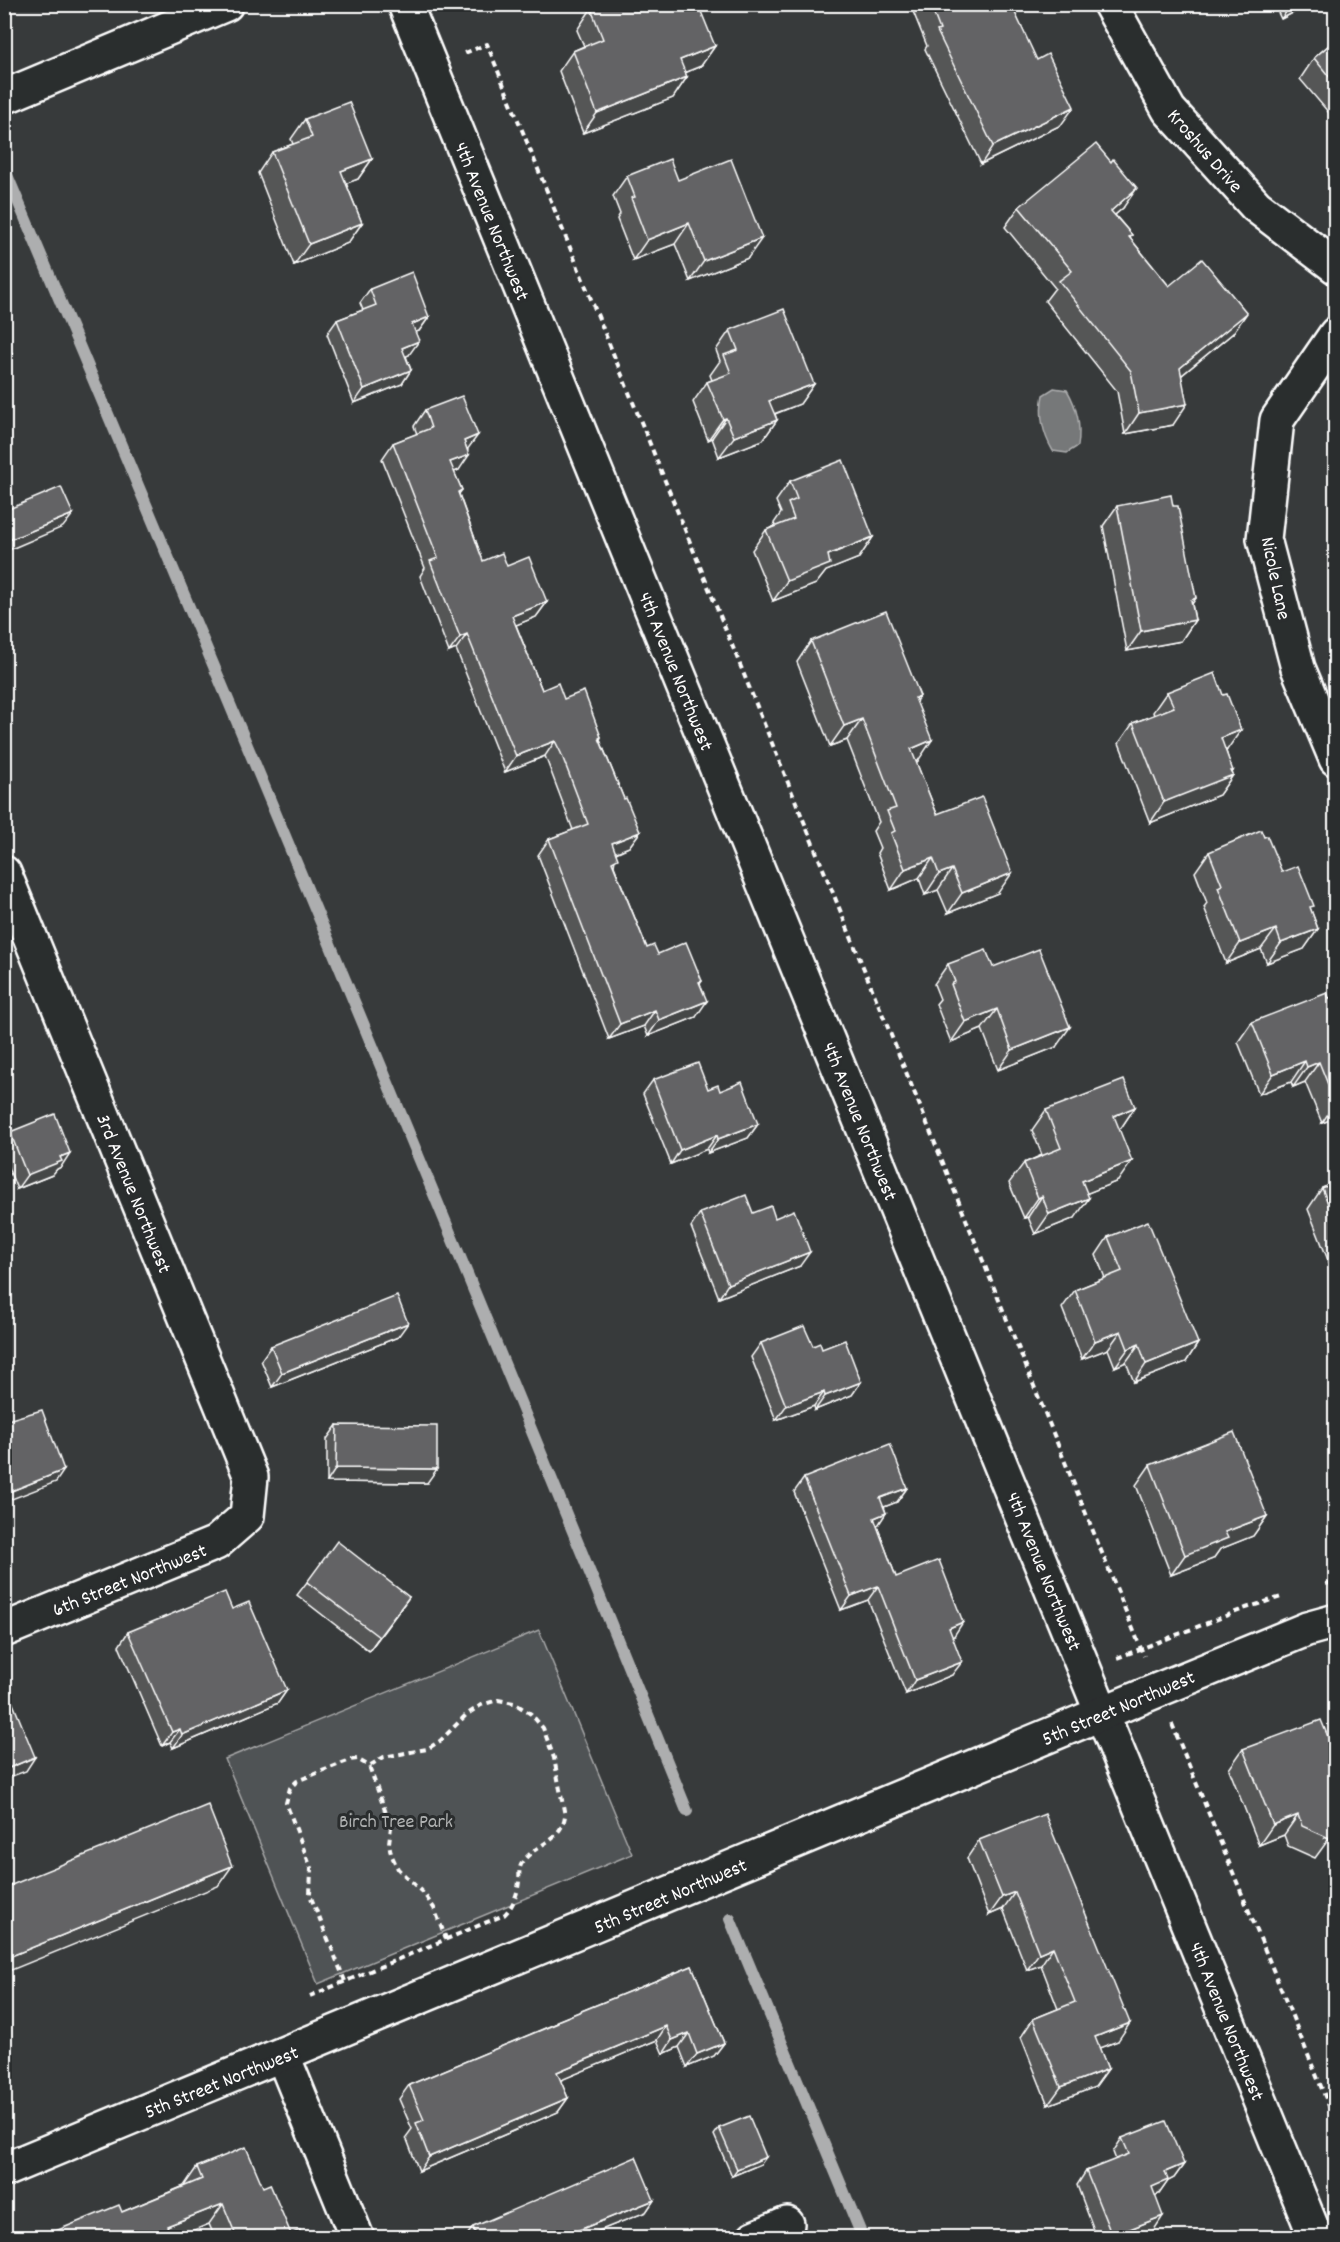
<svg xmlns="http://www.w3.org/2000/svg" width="1340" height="2242" viewBox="0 0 1340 2242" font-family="Dekko,sans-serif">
  <rect width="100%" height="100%" fill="#373a3b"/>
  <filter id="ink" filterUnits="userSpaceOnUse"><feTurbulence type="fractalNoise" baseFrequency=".0167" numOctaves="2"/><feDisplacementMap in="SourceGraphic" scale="12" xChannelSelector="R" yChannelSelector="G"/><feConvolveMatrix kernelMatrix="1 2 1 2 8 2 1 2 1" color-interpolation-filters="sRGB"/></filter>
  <g filter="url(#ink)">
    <path fill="#505354" stroke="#a8a9aa" stroke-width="1.5" d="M539,1630L632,1854L318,1984L225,1759Z"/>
    <path fill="#767879" stroke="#adaeaf" stroke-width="1.5" d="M1054,388L1067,390C1077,407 1081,427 1078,446L1067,453L1053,451C1043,434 1039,414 1043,395Z"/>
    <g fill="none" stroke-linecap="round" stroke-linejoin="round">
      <g stroke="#adaeaf" stroke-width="12">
        <path d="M7,175C237,719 465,1263 687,1811"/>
        <path d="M730,1919L863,2238"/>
      </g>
      <g stroke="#fff" stroke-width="38">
        <g id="minor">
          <path d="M405,4L1316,2238"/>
          <path d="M1110,4L1169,110L1256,206L1336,267"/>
          <path d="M4,97L226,4"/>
          <path d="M1336,334L1277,420L1264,539L1298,668L1336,759"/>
          <path d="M4,873L251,1477L247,1516L216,1543L4,1630"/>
          <path d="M283,2056L357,2238"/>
          <path d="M4,2170L1158,1690L1307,1629L1336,1621"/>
          <path d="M754,2238L787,2224"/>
        </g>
      </g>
      <g stroke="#fff" stroke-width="4" stroke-dasharray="6 4.5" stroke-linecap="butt">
        <path d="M465,53L487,44L1144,1656"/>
        <path d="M1326,1584L1336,1581"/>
        <path d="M1117,1658L1246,1608L1281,1597"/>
        <path d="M1172,1724L1336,2123"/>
        <path d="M345,1981L310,1895L311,1868L286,1803L290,1788L297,1781L350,1760L357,1759L369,1766L391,1827L389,1843L391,1854L398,1869L424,1894L434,1908L447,1941"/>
        <path d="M310,1996L504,1915C513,1907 518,1893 519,1881C520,1875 518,1869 522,1863C534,1844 561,1842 565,1816L554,1758L543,1728L531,1714L514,1703L498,1700L481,1705L466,1715L440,1741L427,1749L384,1757L369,1766"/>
      </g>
      <use href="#minor" stroke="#2a2d2e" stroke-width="33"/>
    </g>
    <g fill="#555657" stroke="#fff" stroke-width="1.5">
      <path d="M910,4H983L985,8L1061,125L981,164L925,49L927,46Z"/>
      <path d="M1274,4H1310L1281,19Z"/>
      <path d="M591,9L715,46L701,66L685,73L687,77L673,98L583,133L559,71L573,51L584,46L577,30Z"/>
      <path d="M1335,40V120L1300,79L1314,58Z"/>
      <path d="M305,119L372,159L358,179L346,183L362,223L348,243L294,265L258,173L272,152L293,144L291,139Z"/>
      <path d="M627,176L678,180L748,258L690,281L675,244L633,260L617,219L620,214L613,196Z"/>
      <path d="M1019,207L1123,208L1115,215L1132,235L1130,238L1169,286L1233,333L1181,376L1173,425L1125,434L1117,391L1045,301L1055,288L1005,227Z"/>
      <path d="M370,289L429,317L419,331L415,332L409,355L406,356L411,370L402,384L354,403L327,334L337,320L363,310L360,303Z"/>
      <path d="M730,330L814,384L800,404L775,414L777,420L763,440L719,457L712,438L708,440L693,402L707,382L712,380L710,375L720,361L716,350Z"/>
      <path d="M425,410L468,450L459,470L454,472L462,490L459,494L483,561L507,566L547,602L536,617L516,625L542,690L564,699L601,737L600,740L624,799L640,832L629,847L616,853L614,866L647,948L702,981L700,984L696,1017L648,1036L644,1026L609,1039L538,855L549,839L573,830L550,769L545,756L505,772L456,649L449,652L420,576L425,568L382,459L393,443L417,434L414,426Z"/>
      <path d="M790,481L873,537L859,558L826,571L816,584L773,601L752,550L766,530L775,526L774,523L781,513L776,501Z"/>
      <path d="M1117,506H1173L1196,598L1192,604L1195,620L1181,641L1127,651L1103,526Z"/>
      <path d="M811,641L920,696L916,701L918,761L916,762L937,814L998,893L948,913L938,890L925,895L919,878L891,890L877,853L880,848L873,831L879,822L847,740L830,746L797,662Z"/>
      <path d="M1167,692L1227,750L1226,751L1233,775L1219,795L1150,823L1119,743L1133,723L1154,715L1153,712Z"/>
      <path d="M1209,852L1282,872L1311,910L1318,929L1304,949L1267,963L1261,949L1226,963L1204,907L1207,903L1195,872Z"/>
      <path d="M948,964L993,967L1056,1047L998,1070L982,1029L951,1042L936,1004L940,999L934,984Z"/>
      <path d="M1329,998L1335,1002V1118L1322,1123L1305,1082L1293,1087L1291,1082L1259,1094L1238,1042L1252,1022Z"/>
      <path d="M653,1080L720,1091L758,1124L748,1138L708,1153L707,1149L671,1164L643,1094Z"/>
      <path d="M1135,1107L1121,1128H1119L1118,1181L1087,1193L1075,1218L1035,1234L1028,1217L1024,1218L1009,1183L1024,1163L1042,1155L1032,1130L1046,1110Z"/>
      <path d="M10,1132L61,1167L57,1169L52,1175L17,1189L4,1158V1139Z"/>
      <path d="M1335,1183V1278L1308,1209L1322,1188Z"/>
      <path d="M700,1213H753L775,1218L800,1266L719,1298L691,1227Z"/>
      <path d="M1108,1237L1198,1343L1186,1362L1134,1382L1126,1362L1115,1367L1108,1349L1082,1359L1062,1308L1075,1290L1105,1278L1096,1255Z"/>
      <path d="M398,1337L272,1387L261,1360L271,1346Z"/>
      <path d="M761,1343L813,1346L822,1349L861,1382L852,1395L815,1410L814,1406L776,1420L751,1357Z"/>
      <path d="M337,1425L427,1483L327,1482V1439Z"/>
      <path d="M1150,1465L1267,1516L1253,1536L1220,1549L1213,1559L1171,1575L1136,1485Z"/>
      <path d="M804,1478L907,1488L897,1502L884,1507L886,1513L877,1526L896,1577L954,1636H952V1675L906,1694L868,1600L841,1610L794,1492Z"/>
      <path d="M307,1582L409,1597L369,1651L297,1595Z"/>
      <path d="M232,1609L287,1690L278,1703L173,1748L170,1742L162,1746L119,1646L128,1632Z"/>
      <path d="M1335,1736V1834L1331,1836L1315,1858L1288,1846L1284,1835L1259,1845L1229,1769L1243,1749L1329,1739Z"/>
      <path d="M979,1840L1118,2041L1099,2048L1108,2069L1095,2087L1048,2105L1021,2037L1033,2019L1058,2009L1041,1965L1027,1970L1003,1909L989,1915L967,1858Z"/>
      <path d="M692,1966L724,2043L714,2056L687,2067L679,2047L663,2054L657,2040L560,2080L568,2098L558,2112L419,2171L406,2137L412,2129L399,2099L409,2085L555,2024L557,2021Z"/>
      <path d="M719,2128L761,2164L732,2176L714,2135Z"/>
      <path d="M1122,2138L1184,2164L1174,2178L1168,2181L1159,2194L1155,2195L1154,2230L1134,2238H1097L1077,2185L1086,2171L1116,2160L1113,2152Z"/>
      <path d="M197,2167L263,2187L291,2234L303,2238H215L209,2224L175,2238H44L46,2235L122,2212L184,2186Z"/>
      <path d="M654,2200L646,2212L581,2238H465L473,2227Z"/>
    </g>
    <g fill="#454647" stroke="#fff" stroke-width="1.5">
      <path d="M1292,4H1310L1281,19Z"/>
      <path d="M715,46L701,66L666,80L680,60Z"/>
      <path d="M687,77L673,98L583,133L597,113Z"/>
      <path d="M1074,107L1061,125L981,164L993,146Z"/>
      <path d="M372,159L358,179L327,191L341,171Z"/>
      <path d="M1137,188L1123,208L1096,231L1111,211Z"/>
      <path d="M362,223L348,243L294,265L309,244Z"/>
      <path d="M689,223L675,244L633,260L647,240Z"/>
      <path d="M762,238L748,258L690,281L704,261Z"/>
      <path d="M1247,313L1233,333L1166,388L1180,368Z"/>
      <path d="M429,317L419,331L402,337L412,324Z"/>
      <path d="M419,341L409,355L393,362L402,348Z"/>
      <path d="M12,354L4,364V357Z"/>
      <path d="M411,370L402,384L354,403L364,389Z"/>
      <path d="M814,384L800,404L755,421L769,401Z"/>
      <path d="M1187,404L1173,425L1125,434L1139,413Z"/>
      <path d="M726,418L712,438L708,440L723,419Z"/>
      <path d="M777,420L763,440L719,457L734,437Z"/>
      <path d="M478,435L467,450L464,441Z"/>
      <path d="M469,455L459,470L440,478L450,462Z"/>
      <path d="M73,514L63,527L4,552V542Z"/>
      <path d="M873,537L859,558L826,571L816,584L773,601L787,581L828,555Z"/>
      <path d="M547,602L536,617L501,631L512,616Z"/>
      <path d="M1195,620L1181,641L1127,651L1141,631Z"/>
      <path d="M467,634L456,649L449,652L460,637Z"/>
      <path d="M862,719L847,740L830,746L844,726Z"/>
      <path d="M1241,730L1227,750L1207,758L1221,738Z"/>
      <path d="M932,740L918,761L897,769L911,749Z"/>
      <path d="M555,741L545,756L505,772L516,756Z"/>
      <path d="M1233,771L1229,777L1233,775L1219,795L1150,823L1164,802Z"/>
      <path d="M640,832L629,847L602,858L612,843Z"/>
      <path d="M933,858L919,878L891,890L905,869Z"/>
      <path d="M952,869L938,890L925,895L939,874Z"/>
      <path d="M1012,873L998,893L948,913L962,893Z"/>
      <path d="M1276,929L1261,949L1226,963L1240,943Z"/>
      <path d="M1318,929L1304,949L1267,963L1281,943Z"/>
      <path d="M707,1001L696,1017L648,1036L659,1020Z"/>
      <path d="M997,1009L982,1029L951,1042L965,1022Z"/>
      <path d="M655,1010L644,1026L609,1039L620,1024Z"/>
      <path d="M1070,1027L1056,1047L998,1070L1012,1050Z"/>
      <path d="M1305,1061L1291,1082L1259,1094L1273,1074Z"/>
      <path d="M1319,1062L1305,1082L1293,1087L1307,1067Z"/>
      <path d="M1335,1103V1118L1322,1123Z"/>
      <path d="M1135,1107L1121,1128L1100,1136L1114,1116Z"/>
      <path d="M758,1124L748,1138L708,1153L718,1139Z"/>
      <path d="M717,1135L707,1149L671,1164L680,1150Z"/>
      <path d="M70,1153L61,1167L57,1169L52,1175L17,1189L27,1175L60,1157Z"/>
      <path d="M1132,1161L1118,1181L1068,1201L1082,1181Z"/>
      <path d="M1042,1196L1028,1217L1024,1218L1038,1198Z"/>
      <path d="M1089,1198L1075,1218L1035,1234L1049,1214Z"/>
      <path d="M810,1252L800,1266L719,1298L728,1284Z"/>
      <path d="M408,1323L398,1337L272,1387L282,1373Z"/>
      <path d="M1121,1331L1108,1349L1082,1359L1095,1341Z"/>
      <path d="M1198,1343L1186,1362L1134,1382L1146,1364Z"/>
      <path d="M1139,1344L1126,1362L1115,1367L1128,1349Z"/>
      <path d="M861,1382L852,1395L815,1410L825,1396Z"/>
      <path d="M824,1392L814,1406L776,1420L786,1406Z"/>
      <path d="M336,1468L437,1469L427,1483L327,1482Z"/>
      <path d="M64,1470L56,1482L4,1502V1494Z"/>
      <path d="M907,1488L897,1502L871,1512L880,1498Z"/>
      <path d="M886,1513L877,1527L874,1518Z"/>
      <path d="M1267,1516L1253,1536L1220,1549L1213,1559L1171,1575L1185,1555L1225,1532Z"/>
      <path d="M878,1586L868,1600L841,1610L851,1596Z"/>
      <path d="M409,1597L399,1611L369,1651L379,1637Z"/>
      <path d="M963,1622L954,1636L939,1642L949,1628Z"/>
      <path d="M962,1662L952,1675L906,1694L915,1680Z"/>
      <path d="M287,1690L278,1703L173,1748L182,1735Z"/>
      <path d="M180,1729L170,1742L162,1746L172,1732Z"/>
      <path d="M35,1757L26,1771L4,1779V1770Z"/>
      <path d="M1298,1815L1284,1835L1259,1845L1273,1825Z"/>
      <path d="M1335,1823V1834L1325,1838Z"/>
      <path d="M232,1866L218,1886L4,1973V1959Z"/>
      <path d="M1015,1892L1003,1909L989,1915L1002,1897Z"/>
      <path d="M1053,1947L1041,1965L1027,1970L1039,1953Z"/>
      <path d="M1130,2023L1118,2041L1083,2054L1095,2037Z"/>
      <path d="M666,2026L657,2040L547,2086L557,2072Z"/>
      <path d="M689,2033L679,2047L663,2054L672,2040Z"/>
      <path d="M724,2043L714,2056L687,2067L697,2054Z"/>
      <path d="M1108,2069L1095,2087L1048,2105L1061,2087Z"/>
      <path d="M568,2098L558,2112L419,2171L429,2157Z"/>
      <path d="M766,2157L761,2164L732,2176L737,2169Z"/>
      <path d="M1184,2164L1174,2178L1168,2181L1159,2194L1142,2201L1152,2187L1165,2172Z"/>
      <path d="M654,2200L646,2212L581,2238H559Z"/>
      <path d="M223,2204L209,2224L175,2238H159L167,2226Z"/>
      <path d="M1163,2216L1154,2230L1134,2238H1111L1112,2236Z"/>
    </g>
    <g fill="#636465" stroke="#fff" stroke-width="1.5">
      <path d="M604,4H698L715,46L680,60L687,77L597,113L573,51L603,39L591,9Z"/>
      <path d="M930,4H983L985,8L992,4H1011L1037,60L1048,54L1074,107L993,146L937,31L940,30Z"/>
      <path d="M1335,40V84L1314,58Z"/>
      <path d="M349,102L372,159L341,171L362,223L309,244L272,152L312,137L305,119Z"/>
      <path d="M1096,144L1111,162L1113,159L1137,188L1111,211L1132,235L1129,237L1169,286L1202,259L1247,313L1180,368L1187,404L1139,413L1131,371L1059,281L1072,271L1019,207Z"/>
      <path d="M670,159L678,180L731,159L762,238L704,261L689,223L647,240L631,198L635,197L627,176Z"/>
      <path d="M412,272L429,317L412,324L419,341L402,348L411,370L364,389L337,320L376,305L370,289Z"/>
      <path d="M784,309L814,384L769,401L777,420L734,437L726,418L723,419L707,382L731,373L724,355L738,350L730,330Z"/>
      <path d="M4,337L12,354L4,357Z"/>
      <path d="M462,396L478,435L464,441L469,455L450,462L462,490L458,492L483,561L502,553L507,566L529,557L547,602L512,616L542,690L558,683L564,699L584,691L601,737L599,738L624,799L626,798L640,832L612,843L618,859L612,862L647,948L654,945L658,954L686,942L702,981L699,982L707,1001L659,1020L655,1010L620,1024L549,839L588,824L561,753L555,741L516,756L467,634L460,637L430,561L438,558L393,443L431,428L425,410Z"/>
      <path d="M843,460L873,537L828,555L830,564L787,581L766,530L794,519L788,503L797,499L790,481Z"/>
      <path d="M61,487L73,514L4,542V511Z"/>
      <path d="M1171,495L1173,506H1178L1196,598L1191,600L1195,620L1141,631L1117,506Z"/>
      <path d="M886,611L920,696L915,698L932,740L911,749L937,814L982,797L1012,873L962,893L952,869L939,874L933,858L905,869L891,833L895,831L887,811L896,808L862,719L844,726L811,641Z"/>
      <path d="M1215,673L1223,695L1227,694L1241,730L1221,738L1233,771H1231L1233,775L1164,802L1133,723L1174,707L1167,692Z"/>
      <path d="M1261,830L1264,837L1267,836L1282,872L1298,866L1314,906L1310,907L1318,929L1281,943L1276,929L1240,943L1218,887L1222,885L1209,852Z"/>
      <path d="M1039,949L1070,1027L1012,1050L997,1009L965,1022L951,984L955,982L948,964L986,950L993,967Z"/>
      <path d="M1327,993L1329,998L1333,997L1335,1002V1102L1319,1062L1307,1067L1305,1061L1273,1074L1252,1022Z"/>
      <path d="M698,1063L708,1089L718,1085L720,1091L742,1082L758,1124L718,1139L717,1135L680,1150L653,1080Z"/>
      <path d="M1124,1080L1135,1107L1114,1116L1132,1161L1082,1181L1089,1198L1049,1214L1042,1196L1038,1198L1024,1163L1061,1148L1046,1110Z"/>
      <path d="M55,1114L70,1153L60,1157L62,1161L27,1175L10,1132Z"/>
      <path d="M1335,1183V1222L1322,1188Z"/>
      <path d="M746,1195L753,1213L771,1206L775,1218L794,1210L810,1252L728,1284L700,1213Z"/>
      <path d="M1148,1221L1198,1343L1146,1364L1139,1344L1128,1349L1121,1331L1095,1341L1075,1290L1122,1271L1108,1237Z"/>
      <path d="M397,1296L408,1323L282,1373L271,1346Z"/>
      <path d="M804,1326L813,1346L820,1343L822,1349L845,1340L861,1382L825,1396L824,1392L786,1406L761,1343Z"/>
      <path d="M42,1410L64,1470L4,1494V1451L6,1450L4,1444V1421Z"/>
      <path d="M337,1425L437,1426V1469L336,1468Z"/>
      <path d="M1234,1432L1267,1516L1225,1532L1228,1538L1185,1555L1150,1465Z"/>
      <path d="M890,1444L907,1488L880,1498L886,1513L874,1518L896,1577L939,1560L963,1622L949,1628L962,1662L915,1680L878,1586L851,1596L804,1478Z"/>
      <path d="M337,1541L409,1597L379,1637L307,1582Z"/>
      <path d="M225,1592L232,1609L249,1602L287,1690L182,1735L180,1729L172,1732L128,1632Z"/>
      <path d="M12,1701L35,1757L4,1770V1704Z"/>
      <path d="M1321,1720L1329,1739L1335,1736V1826L1329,1838L1302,1826L1298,1815L1273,1825L1243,1749Z"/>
      <path d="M208,1805L232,1866L4,1959V1888Z"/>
      <path d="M1045,1814L1130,2023L1095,2037L1108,2069L1061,2087L1033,2019L1075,2002L1053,1947L1039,1953L1015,1892L1002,1897L979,1840Z"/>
      <path d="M692,1966L724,2043L697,2054L689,2033L672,2040L666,2026L557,2072L568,2098L429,2157L416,2123L424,2120L409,2085L558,2023L557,2021Z"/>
      <path d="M4,2065L8,2074L4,2076Z"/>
      <path d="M749,2116L766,2157L737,2169L719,2128Z"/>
      <path d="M1166,2121L1184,2164L1165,2172L1168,2180L1152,2187L1163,2216L1112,2236L1086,2171L1129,2154L1122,2138Z"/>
      <path d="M246,2147L263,2187L270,2184L291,2234L300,2230L303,2238H237L223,2204L167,2226L172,2238H47L46,2235L119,2205L122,2212L202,2179L197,2167Z"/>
      <path d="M636,2157L654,2200L559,2238H477L473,2227Z"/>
    </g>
  </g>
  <g text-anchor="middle" stroke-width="6" stroke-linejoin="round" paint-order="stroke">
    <g font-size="20" fill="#fff" stroke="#2a2d2e">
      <text transform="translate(1206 150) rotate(49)" y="7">Kroshus Drive</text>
      <text transform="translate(493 221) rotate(68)" y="7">4th Avenue Northwest</text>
      <text transform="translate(1277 578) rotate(78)" y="7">Nicole Lane</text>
      <text transform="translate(677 671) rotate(68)" y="7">4th Avenue Northwest</text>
      <text transform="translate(861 1121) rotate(68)" y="7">4th Avenue Northwest</text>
      <text transform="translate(135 1193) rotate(68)" y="7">3rd Avenue Northwest</text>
      <text transform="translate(1045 1571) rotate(68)" y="7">4th Avenue Northwest</text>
      <text transform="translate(129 1579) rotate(-22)" y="7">6th Street Northwest</text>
      <text transform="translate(1118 1707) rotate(-23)" y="7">5th Street Northwest</text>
      <text transform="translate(670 1895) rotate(-23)" y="7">5th Street Northwest</text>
      <text transform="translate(1228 2021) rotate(68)" y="7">4th Avenue Northwest</text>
      <text transform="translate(221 2081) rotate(-22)" y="7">5th Street Northwest</text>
    </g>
    <g font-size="20" fill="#b0b2b2" stroke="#2a2d2e">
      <text x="396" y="1827">Birch Tree Park</text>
    </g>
  </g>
  <rect width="1340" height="2242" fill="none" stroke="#2a2d2e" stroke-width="24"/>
  <rect x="12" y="12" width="1316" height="2218" fill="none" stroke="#fff" stroke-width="2" filter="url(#ink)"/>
</svg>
